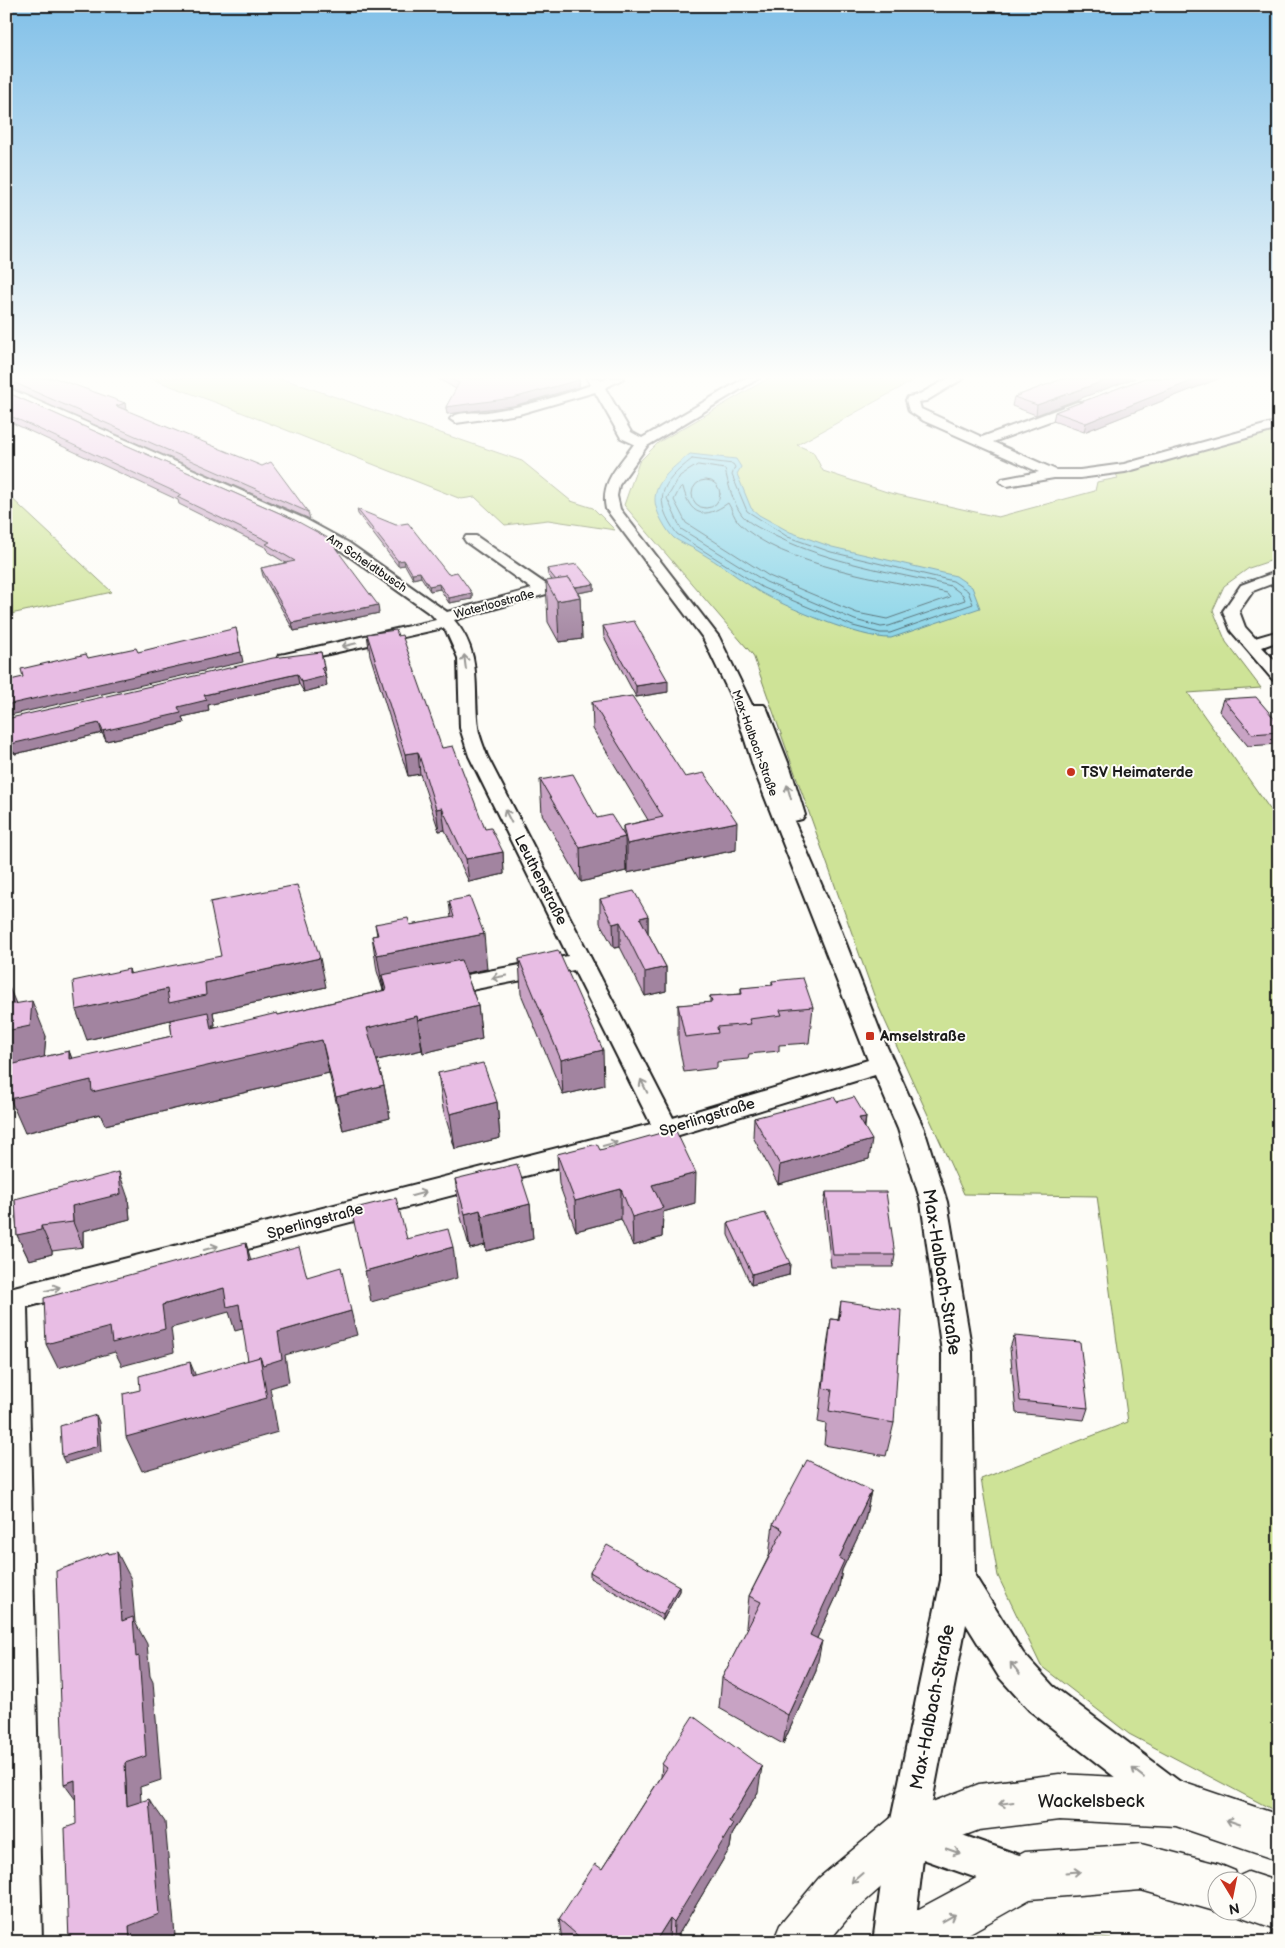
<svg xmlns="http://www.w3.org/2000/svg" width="1285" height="1948" viewBox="0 0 1285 1948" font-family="'Balsamiq Sans',sans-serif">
  <rect width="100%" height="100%" fill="#fdfcf7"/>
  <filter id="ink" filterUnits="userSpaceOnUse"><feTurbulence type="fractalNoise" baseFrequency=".02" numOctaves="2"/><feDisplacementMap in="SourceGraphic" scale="10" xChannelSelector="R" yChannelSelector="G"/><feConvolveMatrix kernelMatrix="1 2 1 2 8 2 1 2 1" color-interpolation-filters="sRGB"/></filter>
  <g filter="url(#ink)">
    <g fill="#cee397" stroke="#75805a">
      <path d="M149,378H276L289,381L522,461L571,501L593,508L615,530L548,520L505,525L475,497L461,499L228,407Z"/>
      <path d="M769,378H918L797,445L813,452L823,471L890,493L998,517L1095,491L1097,482L1118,478L1115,472L1159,462L1279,427V558L1249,568L1224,586L1213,610L1226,642L1261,688L1188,693L1279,822V1813L1129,1734L1041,1666L998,1576L981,1479L1128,1422L1097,1196L964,1194L876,1001L753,655L624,505L639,462L659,442Z"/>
      <path d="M6,493L112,592L6,615Z"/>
      <path d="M1066,1935L1147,1942H1052Z"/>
    </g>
    <path fill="#87d3e7" stroke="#5c8a96" d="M690,454L736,459L741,467L737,474L751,508L759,515L790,532L832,547L956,576L972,587L980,608L891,638C861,639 785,607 758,591C738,578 719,563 698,551C690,546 681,543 674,538C667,532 655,511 655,501C654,481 676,465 690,454Z"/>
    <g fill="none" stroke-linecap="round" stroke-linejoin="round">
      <g stroke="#47656d" stroke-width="1">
        <path d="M692,459L733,464L735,467L732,475L747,511L788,537L831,552L953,581L968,591L973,604L890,633H880L853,626L763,588L677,534C652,499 660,484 692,459Z"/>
        <path d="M698,465L725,469C728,484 733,503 742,515C750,525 764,530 775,536C830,563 892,572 951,586L963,595L965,600L889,626L881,627L855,620L766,582L681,529L667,498L680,476Z"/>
        <circle cx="706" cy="494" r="14"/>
        <path d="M683,487C690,516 704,520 728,503C732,509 734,518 739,523C782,567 888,579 947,593L950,597L887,619L857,613L769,576L686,523L674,500L680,488Z"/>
      </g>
      <g stroke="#1c1c1c" stroke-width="4">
        <g id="street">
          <path d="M587,378H599L601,381L608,378H624L605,388L631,432L642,438L745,378H759L647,446L619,485L617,496L620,509L719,637L752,705H764L767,709L791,770L805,815L802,819L794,821L838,923L882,1036L924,1129L947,1202L972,1352L975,1576L1023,1653L1053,1686L1183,1784L1189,1797L1183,1810L1170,1816L1157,1810L1029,1710L999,1677L966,1624L928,1823L1039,1862L1044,1876L1039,1890L1025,1895L923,1859L913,1942H873L888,1834L941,1580L942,1352L921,1202L898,1129L875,1075L666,1139L27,1307L42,1942H6V1289L651,1124L574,970L440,996L432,993L429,988L432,983L440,980L568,956L469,756L460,728L458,658L446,631L443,628L285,664L279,663L277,659L279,655L285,654L436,620L432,615L339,549L295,525L6,396V387L305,519L349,543L447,612L532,589L466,542L464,539L466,536H476L550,587L552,590L550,593L454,620C483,653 473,688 478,727C479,736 484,747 487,756L673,1118L868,1060L755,772L732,699L703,638L606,509C600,481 619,466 634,444L621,438L595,392L519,414L456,423L450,419C456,411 477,413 487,412C523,407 557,397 591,385Z"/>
          <path d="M949,378H964L926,401L919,402L921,409L982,437L1077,402H1085L1087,405L1085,408L993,442L1056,470H1080L1124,464L1279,421V429L1125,472L1080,478H1054L1007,486L1000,482L1002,479L1039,472L924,421L909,411L906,400L908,397L918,395Z"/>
          <path d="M1279,571V581L1253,591L1239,611L1245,627L1255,638L1279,631V641L1262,647L1279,665V681L1273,680L1231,631L1223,611L1241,585Z"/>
        </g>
      </g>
      <g stroke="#1c1c1c" stroke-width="3">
        <g id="secondary">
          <path d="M1059,1774L1176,1780L1279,1815V1861L1176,1826L1059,1820L979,1830L922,1851L853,1912L828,1942H773L780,1925L819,1878L891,1818L979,1784Z"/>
          <path d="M1141,1844L1218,1864L1235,1871L1237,1877L1248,1872L1279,1882V1930L1231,1913L1230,1910H1248V1880H1218V1910H1221L1218,1912L1141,1890L1030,1899L954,1942H882L889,1925L1025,1852Z"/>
        </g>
      </g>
      <use href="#street" fill="#fdfcf7" fill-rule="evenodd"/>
      <use href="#secondary" fill="#fdfcf7" fill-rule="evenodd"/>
    </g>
    <g fill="#c8a3c4" stroke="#1c1c1c">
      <path d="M6,378L125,403L126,410L308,512L310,519L6,386Z"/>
      <path d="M437,378H578L579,380V387L513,406L447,414L446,407L456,389Z"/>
      <path d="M1065,378L1036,415L1012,406L1014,397Z"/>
      <path d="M1145,378H1220L1084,432L1053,421L1055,412Z"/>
      <path d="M6,392L293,519L379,613L294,631L263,576L261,568L286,563L268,552L267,548L179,504L178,500L6,420Z"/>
      <path d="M357,509L448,574L472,593V599L449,603L440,589L430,591L421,577L413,579L405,565L398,566L358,514Z"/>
      <path d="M547,569L594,584V590L578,593L580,597L582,639L559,642L548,622L546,581L552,580L548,575Z"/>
      <path d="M603,626L668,692L636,697L604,637Z"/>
      <path d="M367,634L442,748L485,829L503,852L504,874L469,882L445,830L439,831L420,774L408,776L370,655Z"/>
      <path d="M321,652L327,686L304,692L299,684L208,705L209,711L182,717L184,723L106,741L102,733L15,754L14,752Z"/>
      <path d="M1223,699L1279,724V744L1248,746L1219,711Z"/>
      <path d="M592,702L685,777L736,850L627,873L626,864V871L581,882L542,814L540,780L597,818L623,834V826L648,820L593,729Z"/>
      <path d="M600,899L648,916V933L666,967V991L645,996L620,947L614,948L600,923Z"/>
      <path d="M449,901L487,969L466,973L478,1006L482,1039L423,1053L422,1050L377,1060L384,1085L390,1118L343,1130L329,1073L105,1125L100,1114L25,1133L16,1003L46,1036L44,1057L69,1051L72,1059L172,1036L170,1020L87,1040L129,969L130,974L326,987L213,1012L215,1025H212L213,1028L278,1015L385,990L384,989L383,990L377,971L372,936L377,935L375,924L410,925L451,918Z"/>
      <path d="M519,959L604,1085L563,1095L521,994Z"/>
      <path d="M772,981L813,1007L809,1043L779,1045V1051L749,1054L748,1059L717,1062V1068L684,1072L678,1040V1005L710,1003V996L741,994V988L772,986Z"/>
      <path d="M438,1073L497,1102L500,1138L455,1149L443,1109Z"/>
      <path d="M837,1102L866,1117L865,1127L869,1159L778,1184L753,1137L754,1118Z"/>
      <path d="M600,1150L695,1203L663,1212L662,1237L633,1246L621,1219L576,1231L559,1184L557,1154Z"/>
      <path d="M455,1179L530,1204L533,1239L486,1251L485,1245L470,1249L460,1214Z"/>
      <path d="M826,1192L895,1255L893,1267H831L824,1205Z"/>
      <path d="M128,1198L130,1219L83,1231V1247L52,1251V1254L29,1260L17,1235L15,1199Z"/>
      <path d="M728,1223L790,1263L789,1275L751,1285L728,1235Z"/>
      <path d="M841,1301L894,1423L886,1456L824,1445L826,1424L818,1422L826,1354L831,1319L838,1320Z"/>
      <path d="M1014,1336L1088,1408L1084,1420L1016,1413L1010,1348Z"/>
      <path d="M871,1491L864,1524L842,1570L838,1593L817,1638L816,1671L783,1744L719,1708L722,1678L748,1628L746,1627L749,1596L769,1556L773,1524Z"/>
      <path d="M590,1572L679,1586V1591L663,1620L590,1578Z"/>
      <path d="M662,1764L758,1792L732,1835L730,1848L674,1942H671L669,1940L667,1942H563L562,1940L559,1919L602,1869L661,1777Z"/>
    </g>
    <g fill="#a284a0" stroke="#1c1c1c">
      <path d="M1112,378H1135L1036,415L1037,405Z"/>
      <path d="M1199,378H1220L1084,432L1086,423Z"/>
      <path d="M579,380V387L513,406L447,414L446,407Z"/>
      <path d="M125,403L126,410L116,406Z"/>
      <path d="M404,560L405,565L398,566V561Z"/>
      <path d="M420,572L421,577L413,579L412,573Z"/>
      <path d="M439,584L440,589L430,591L429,586Z"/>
      <path d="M594,584V590L566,595V589Z"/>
      <path d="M472,593V599L449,603V598Z"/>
      <path d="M580,597L582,639L559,642L557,601Z"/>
      <path d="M378,605L379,613L294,631L292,623Z"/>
      <path d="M236,628L243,662L6,716V705Z"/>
      <path d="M324,667L327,686L304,692L302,682L321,668Z"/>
      <path d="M297,674L299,684L208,705L209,711L182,717L184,723L106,741L103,731L178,707L204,695Z"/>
      <path d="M668,681V692L636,697V686Z"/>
      <path d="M99,723L102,733L15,754L14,752L6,754V743Z"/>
      <path d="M418,752L420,774L408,776L405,754Z"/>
      <path d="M442,808L445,830L439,831L436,809Z"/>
      <path d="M737,822L736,850L627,873V844Z"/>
      <path d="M625,837L626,871L581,882L580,848Z"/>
      <path d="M503,852L504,874L469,882L466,859Z"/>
      <path d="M648,916V940L640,918Z"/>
      <path d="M620,922V947L614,948L613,924Z"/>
      <path d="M484,934L487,969L386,989L382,975L384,989L383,990L377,955Z"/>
      <path d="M320,958L326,987L213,1012L215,1025H212L218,1045L174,1019L87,1040L76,1010L129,974V969L137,996L167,989L205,983Z"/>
      <path d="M666,967V991L645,996V972Z"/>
      <path d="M8,985L23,1020L32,1001L46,1036L44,1061L6,1069L7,1005Z"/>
      <path d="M478,1006L482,1039L423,1053L418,1020Z"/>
      <path d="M417,1016L422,1050L373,1061L367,1028Z"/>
      <path d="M322,1040L329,1073L105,1125L100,1114L25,1133L10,1099L69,1059V1051L81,1082L91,1080Z"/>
      <path d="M603,1050L604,1085L563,1095L561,1060Z"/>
      <path d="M384,1085L390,1118L343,1130L336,1097Z"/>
      <path d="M497,1102L500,1138L455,1149L450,1114Z"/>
      <path d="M866,1117L863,1136L859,1118Z"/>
      <path d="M872,1140L869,1159L778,1184L780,1165Z"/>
      <path d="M119,1172L128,1198L130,1219L83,1231V1247L73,1222L72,1206Z"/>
      <path d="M696,1173L695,1203L663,1212L662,1237L633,1246L632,1217L652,1185Z"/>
      <path d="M621,1189V1219L576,1231L575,1201Z"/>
      <path d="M530,1204L533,1239L486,1251L482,1216Z"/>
      <path d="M480,1210L485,1245L470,1249L465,1214Z"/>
      <path d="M41,1226L52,1251V1254L29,1260L17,1235Z"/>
      <path d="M246,1243L253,1267L249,1261Z"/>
      <path d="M453,1247L457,1278L371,1302L365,1271Z"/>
      <path d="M790,1263L789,1275L751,1285L752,1274Z"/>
      <path d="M224,1288L239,1304L246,1328L235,1331L229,1312L171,1328L174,1352L122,1366L115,1352L58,1368L46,1344L162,1305Z"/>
      <path d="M351,1311L357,1335L285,1355L289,1382L270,1388L278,1432L142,1471L126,1437L260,1357L278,1332Z"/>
      <path d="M190,1362L204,1396L192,1376Z"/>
      <path d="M96,1415L99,1422L101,1452L65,1463L62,1457Z"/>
      <path d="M871,1491L864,1524L842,1570L838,1593L804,1666L810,1635L839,1558Z"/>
      <path d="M108,1552L118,1571L117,1552L131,1579L135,1622L147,1644L150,1676L153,1682L161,1780L140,1787L143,1829L127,1806L125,1763L136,1657L122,1621Z"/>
      <path d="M679,1586V1591L663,1620V1615Z"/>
      <path d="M822,1641L816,1671L783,1744L788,1715Z"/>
      <path d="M762,1767L758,1792L732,1835L730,1848L674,1942H673L674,1922L729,1821Z"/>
      <path d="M75,1780L81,1807L64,1784Z"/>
      <path d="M149,1799L165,1822L175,1935L156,1942H130L129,1926Z"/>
      <path d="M670,1918L669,1940L667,1942H655Z"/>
    </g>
    <g fill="#e8bde4" stroke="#1c1c1c">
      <path d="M6,378H55L125,403L116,406L262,466L271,462L308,512L6,379Z"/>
      <path d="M449,378H578L579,380L513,398L446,407L459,383Z"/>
      <path d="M1065,378H1112L1037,405L1014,397Z"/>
      <path d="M1145,378H1199L1086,423L1055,412Z"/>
      <path d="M6,392L293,519L328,538L378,605L292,623L261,568L295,561L266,544L270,542L177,497L182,495L6,414V410L7,409H6Z"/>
      <path d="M357,509L396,525L408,523L448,574L457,572L472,593L449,598L439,584L429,586L420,572L412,573L404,560L398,561Z"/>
      <path d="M577,564L594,584L575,587L569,578L556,580L547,569Z"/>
      <path d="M569,578L580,597L557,601L546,581Z"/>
      <path d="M634,621L668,681L636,686L603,626Z"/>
      <path d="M236,628L241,652L6,705V681L23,677L21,669L86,654L88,658L136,648L138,652Z"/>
      <path d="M396,630L398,636L402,635L442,748L453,746L485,829L491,828L503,852L466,859L442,808L436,809L418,752L405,754L367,634Z"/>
      <path d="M321,652L324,667L321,668L326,676L302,682L297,674L204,695L207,700L178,707L181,713L103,731L99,723L11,744V742L6,743V719L273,658Z"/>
      <path d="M632,696L685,777L704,773L737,822L627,844L623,826L663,817L592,702Z"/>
      <path d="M1256,697L1279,724V732L1252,734L1223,699Z"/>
      <path d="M573,774L597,818L611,815L625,837L580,848L540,780Z"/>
      <path d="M297,885L320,958L205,983L206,995L169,1003L167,989L76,1010L73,981L129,969V974L221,956L210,902Z"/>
      <path d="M634,891L648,916L640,918L666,967L645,972L620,922L613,924L600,899Z"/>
      <path d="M470,897L484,934L377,955L372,936L378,935L375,924L408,918L410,925L454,917L449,901Z"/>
      <path d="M558,950L603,1050L561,1060L519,959Z"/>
      <path d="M461,960L478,1006L418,1020L417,1016L367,1028L384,1085L336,1097L322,1040L92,1092L91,1080L10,1099V1065L69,1051V1059L172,1036L170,1020L208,1012L211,1029L277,1013L278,1015L386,990L382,975Z"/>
      <path d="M803,978L813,1007L780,1010L782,1015L749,1019L751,1024L717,1027L718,1033L685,1037L678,1005L712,1002L710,996L742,994L741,988L773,985L772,981Z"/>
      <path d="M6,985H8L7,1005L32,1001L30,1026L6,1031Z"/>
      <path d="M483,1063L497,1102L450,1114L438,1073Z"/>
      <path d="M834,1097L837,1102L854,1097L866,1117L859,1118L872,1140L780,1165L754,1118Z"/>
      <path d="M675,1129L696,1173L652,1185L663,1208L632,1217L621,1189L575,1201L557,1154L597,1144L600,1150Z"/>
      <path d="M517,1164L530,1204L482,1216L480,1210L465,1214L455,1179Z"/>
      <path d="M119,1172L121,1194L72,1206L73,1222L41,1226V1230L17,1235L15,1199Z"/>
      <path d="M826,1192H886L895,1255H833Z"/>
      <path d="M396,1198L407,1239L448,1229L453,1247L365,1271L351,1209Z"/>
      <path d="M765,1213L790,1263L752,1274L728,1223Z"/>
      <path d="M246,1243L249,1261L299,1247L307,1277L341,1267L351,1311L278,1332L282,1359L263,1365L260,1357L248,1361L239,1304L227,1307L224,1288L162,1305L165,1329L112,1343L110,1327L46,1344L44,1298Z"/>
      <path d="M841,1301L901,1310L894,1423L829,1411L832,1390L823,1388L831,1319L839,1320Z"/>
      <path d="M1014,1336L1080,1342L1088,1408L1020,1401Z"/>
      <path d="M260,1357L267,1398L126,1437L123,1394L140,1390L139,1376L190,1362L192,1376Z"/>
      <path d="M96,1415L98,1446L62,1457L60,1426Z"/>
      <path d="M807,1460L871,1491L839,1558L844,1561L810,1635L822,1641L788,1715L722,1678L761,1602L749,1596L783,1530L773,1524Z"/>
      <path d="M607,1545L679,1586L663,1615L590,1572Z"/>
      <path d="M108,1552L109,1554L117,1552L122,1621L133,1617L136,1657L139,1656L146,1756L125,1763L127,1806L149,1799L159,1914L129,1926L130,1942H69L65,1828L76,1824L75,1780L64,1784L56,1571Z"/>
      <path d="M693,1716L762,1767L729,1821L733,1824L674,1922L670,1918L655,1942H585L559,1919L595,1864L602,1869L667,1768L662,1764Z"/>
    </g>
    <defs><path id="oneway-shaft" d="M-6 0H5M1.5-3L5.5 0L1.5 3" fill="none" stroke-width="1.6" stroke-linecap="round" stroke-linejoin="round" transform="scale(1.25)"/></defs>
    <g stroke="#989794">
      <use href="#oneway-shaft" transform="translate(349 645) rotate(167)"/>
      <use href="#oneway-shaft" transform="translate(465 662) rotate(-97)"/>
      <use href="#oneway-shaft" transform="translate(789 792) rotate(-106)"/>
      <use href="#oneway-shaft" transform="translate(508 816) rotate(-117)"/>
      <use href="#oneway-shaft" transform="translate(499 977) rotate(169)"/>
      <use href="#oneway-shaft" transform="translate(644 1086) rotate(-116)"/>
      <use href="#oneway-shaft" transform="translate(610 1144) rotate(-15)"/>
      <use href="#oneway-shaft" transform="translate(419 1194) rotate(-15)"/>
      <use href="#oneway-shaft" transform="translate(211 1248) rotate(-15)"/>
      <use href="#oneway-shaft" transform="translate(53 1289) rotate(-15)"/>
      <use href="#oneway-shaft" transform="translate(1015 1668) rotate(-129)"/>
      <use href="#oneway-shaft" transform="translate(1138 1773) rotate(-142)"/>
      <use href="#oneway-shaft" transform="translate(1006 1803) rotate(172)"/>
      <use href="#oneway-shaft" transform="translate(1233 1822) rotate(-161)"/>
      <use href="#oneway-shaft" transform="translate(953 1851) rotate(19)"/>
      <use href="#oneway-shaft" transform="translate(1073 1872) rotate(-4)"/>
      <use href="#oneway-shaft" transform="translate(857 1878) rotate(139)"/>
      <use href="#oneway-shaft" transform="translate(949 1918) rotate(-29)"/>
    </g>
  </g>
  <linearGradient id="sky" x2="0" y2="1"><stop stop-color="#81c0e8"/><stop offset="0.58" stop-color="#fefefb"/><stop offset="1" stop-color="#fefefb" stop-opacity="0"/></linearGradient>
  <rect width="1285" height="651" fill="url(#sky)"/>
  <g fill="#c8321e" stroke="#fdfcf7" stroke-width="2">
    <circle cx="1071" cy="772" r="5"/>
    <rect x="865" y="1031" width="10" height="10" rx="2.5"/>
  </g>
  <g text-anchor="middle" stroke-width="4" stroke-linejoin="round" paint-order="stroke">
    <g font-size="12" fill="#1c1c1c" stroke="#fdfcf7">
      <text transform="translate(367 563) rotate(34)" y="4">Am Scheidtbusch</text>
      <text transform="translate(494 604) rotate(-15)" y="4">Waterloostraße</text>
      <text transform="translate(755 743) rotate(70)" y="4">Max-Halbach-Straße</text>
    </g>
    <g font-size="15" font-weight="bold" fill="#1c1c1c" stroke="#fdfcf7" text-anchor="start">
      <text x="1081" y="777">TSV Heimaterde</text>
      <text x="880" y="1041">Amselstraße</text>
    </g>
    <g font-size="15" fill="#1c1c1c" stroke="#fdfcf7">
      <text transform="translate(541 880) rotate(63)" y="5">Leuthenstraße</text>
      <text transform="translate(707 1117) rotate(-17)" y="5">Sperlingstraße</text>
      <text transform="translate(315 1221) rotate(-15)" y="5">Sperlingstraße</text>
    </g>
    <g font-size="18" fill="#1c1c1c" stroke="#fdfcf7">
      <text transform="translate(942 1272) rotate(81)" y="6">Max-Halbach-Straße</text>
      <text transform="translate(932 1707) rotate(-79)" y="6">Max-Halbach-Straße</text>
      <text x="1091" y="1807">Wackelsbeck</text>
    </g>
  </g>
  <rect width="1285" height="1948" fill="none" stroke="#fdfcf7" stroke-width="25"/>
  <rect x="12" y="12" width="1260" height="1923" fill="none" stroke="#1c1c1c" stroke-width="2" filter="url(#ink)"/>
  <g transform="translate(1232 1896) rotate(170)"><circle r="24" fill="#fdfcf7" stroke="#a3a29f"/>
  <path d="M0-4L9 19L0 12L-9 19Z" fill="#c8321e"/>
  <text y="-8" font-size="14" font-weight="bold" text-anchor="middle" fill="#1c1c1c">N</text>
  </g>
</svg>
